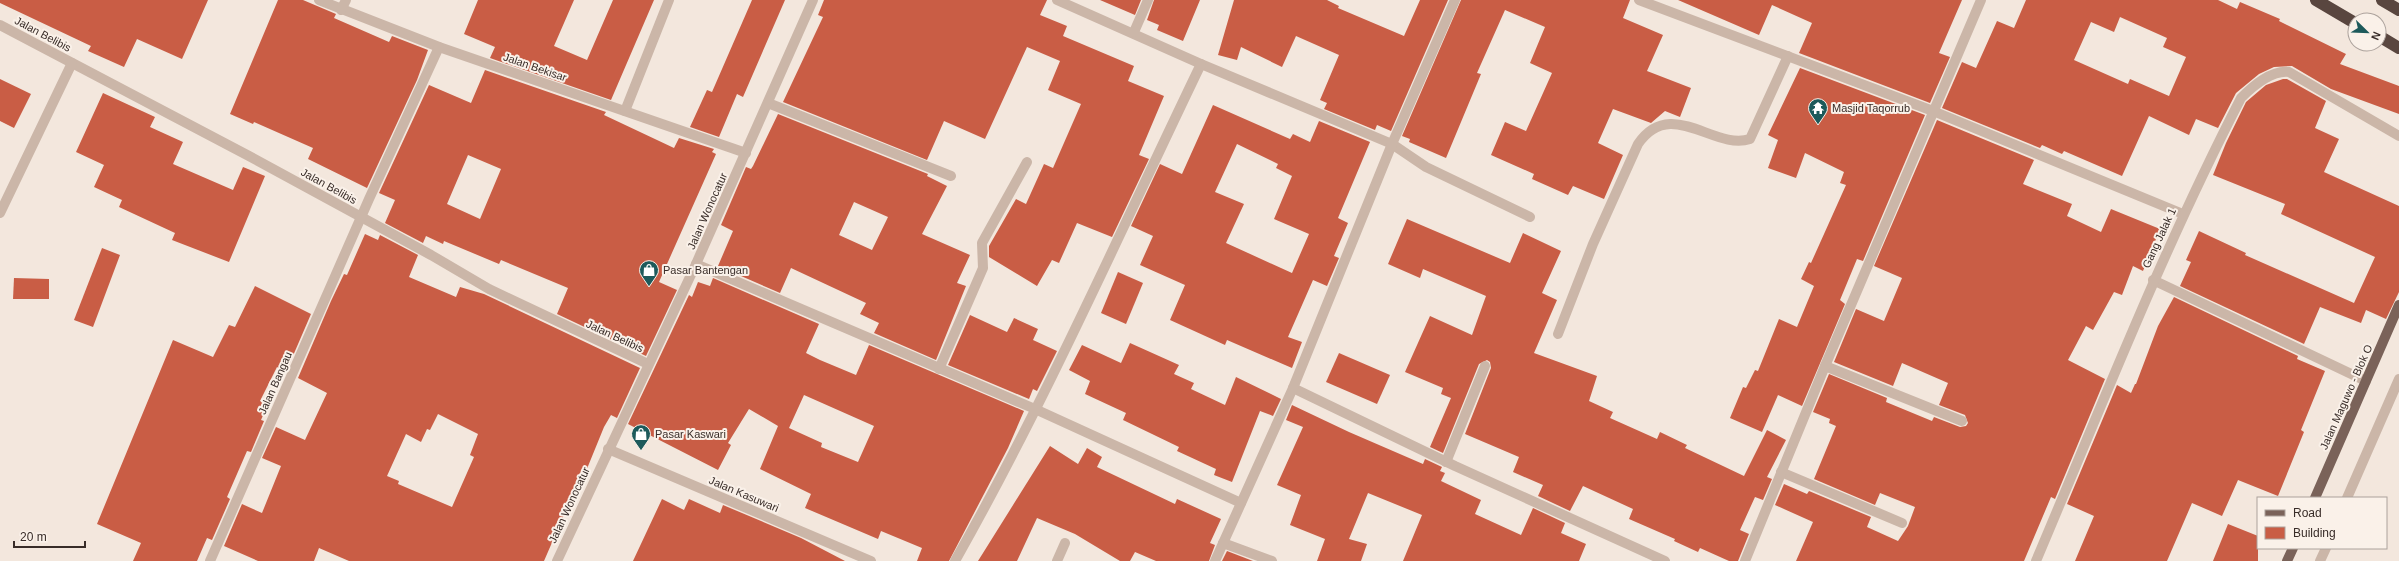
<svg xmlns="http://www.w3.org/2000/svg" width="2399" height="561" viewBox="0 0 2399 561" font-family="Helvetica,sans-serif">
  <rect width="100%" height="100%" fill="#f3e7dd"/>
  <g fill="#c95d45" fill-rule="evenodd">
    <path d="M0,0H208L182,59L137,39L124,67L88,51L91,46L0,3Z"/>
    <path d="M278,0H303L336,14L334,18L389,42L392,36L428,50L417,80L367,188L308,159L313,148L254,122L253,124L230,114Z"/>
    <path d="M478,0H574L554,46L587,60L613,0H654L611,100L490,58L495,47L464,34Z"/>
    <path d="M752,0H785L743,97L737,94L719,137L690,127L707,90L712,92Z"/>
    <path d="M824,0H1047L1040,15L1067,26L1063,36L1134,66L1128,81L1164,96L1139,155L1149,159L1112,237L1077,223L1059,263L1052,260L1037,286L989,257V246L1016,199L1026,204L1044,164L1053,168L1081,104L1048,90L1060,61L1027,47L985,139L944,121L927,160L783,102L823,17L818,15Z"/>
    <path d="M1100,0H1141L1135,15Z"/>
    <path d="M1154,0H1200L1183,41L1157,30L1159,25L1147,20Z"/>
    <path d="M1234,0H1327L1339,6L1338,8L1404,36L1420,0H1448L1391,131L1377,125L1375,130L1324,109L1327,103L1320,100L1339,55L1296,36L1282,67L1241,47L1237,60L1218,55Z"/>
    <path d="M1461,0H1630L1623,18L1663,35L1647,71L1691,88L1680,117L1665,111L1651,123L1613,109L1598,143L1623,155L1604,199L1573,186L1568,195L1532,179L1534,174L1491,155L1505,122L1526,131L1552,73L1530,63L1545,27L1505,10L1477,73L1481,74L1446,158L1409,142L1410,139L1402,136Z"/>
    <path d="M1678,0H1962L1939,53L1950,57L1930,103L1799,53L1812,23L1772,5L1759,35Z"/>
    <path d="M2026,0H2218L2237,9L2240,2L2280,19L2279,21L2346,54L2340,64L2399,86V114L2331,89L2292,66L2274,67L2259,74L2236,93L2218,128L2196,119L2189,135L2149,116L2122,176L2064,151L2062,154L2042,145L2040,148L1942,108L1962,62L1976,68L1997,21L2014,28ZM2120,17L2167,38L2163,47L2186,57L2169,96L2130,79L2128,84L2074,60L2091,22L2114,32Z"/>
    <path d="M1800,68L1925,115L1863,261L1857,259L1840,300L1845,304L1802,406L1778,395L1762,432L1730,418L1743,387L1746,388L1755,370L1758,371L1779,319L1797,327L1814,286L1801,279L1809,262L1811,263L1846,185L1840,183L1844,172L1805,153L1796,178L1768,168L1778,140L1768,135Z"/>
    <path d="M485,70L606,112L604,115L674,148L679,138L714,149L712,152L716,154L659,282L677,290L646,356L557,314L568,288L501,260L499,264L444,241L443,244L426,236L423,243L385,223L395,200L379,193L429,85L471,103ZM468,155L501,169L480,219L447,204Z"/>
    <path d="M0,79L31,94L14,128L0,121Z"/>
    <path d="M2283,79H2287L2326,101L2315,128L2339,139L2324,172L2399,206V292L2386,319L2366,310L2361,323L2320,307L2304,344L2180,286L2191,262L2186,260L2199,231L2246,253L2245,255L2354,303L2375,257L2281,214L2285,204L2213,175L2226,143L2246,102L2266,85Z"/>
    <path d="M103,93L155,117L150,127L183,142L173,164L233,190L243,167L265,176L229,262L172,240L175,233L119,207L122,200L94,187L104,165L76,152Z"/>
    <path d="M1213,105L1290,139L1293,134L1310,142L1319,121L1370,142L1338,218L1348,223L1334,256L1339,258L1327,286L1313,280L1288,337L1302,342L1292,368L1227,340L1225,345L1170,320L1185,285L1140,265L1153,236L1131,226L1160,164L1182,174ZM1237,144L1278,164L1276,168L1292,176L1274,219L1309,234L1292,273L1226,243L1244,204L1215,192Z"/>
    <path d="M778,114L928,174L927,176L947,186L922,234L970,255L957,283L966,286L936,360L874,333L879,323L860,314L866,303L791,268L780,293L718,266L733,231L721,225L746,167L751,169L753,166ZM854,202L888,217L872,250L839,235Z"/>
    <path d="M1937,120L2034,160L2023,184L2072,204L2067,216L2101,232L2111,209L2160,229L2143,271L2133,266L2122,295L2114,292L2093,330L2086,326L2068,360L2105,379L2055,499L2051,497L2024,561H1796L1813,522L1775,505L1784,484L1807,494L1809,491L1871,517L1867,527L1898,541L1908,526L1915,507L1880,493L1875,505L1814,479L1836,426L1829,423L1830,419L1813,412L1829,374L1887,398L1886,402L1932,421L1934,417L1960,427L1966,426L1968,423L1965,415L1939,405L1948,383L1902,363L1893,386L1834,362L1856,309L1884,321L1902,278L1874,266Z"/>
    <path d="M1407,219L1510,263L1523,233L1561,251L1542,293L1557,300L1534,353L1597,376L1589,401L1613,412L1610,418L1657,439L1660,432L1687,445L1685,448L1744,476L1767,430L1786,440L1767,477L1772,479L1763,500L1755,497L1740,530L1749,534L1738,561H1729L1700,548L1698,552L1674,541L1675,539L1629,519L1633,509L1583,486L1570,511L1538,496L1543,485L1513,472L1519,457L1465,434L1491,368L1490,362L1487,360L1479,364L1443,453L1430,447L1451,398L1441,394L1443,388L1405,372L1430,316L1472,335L1486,296L1423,269L1420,278L1388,264Z"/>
    <path d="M365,234L378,240L380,235L418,255L409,277L456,297L460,287L484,294L640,368L617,418L611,415L604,427L573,503L570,501L544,561H349L319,548L314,561H258L224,546L242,504L262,513L281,466L262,458L276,427L305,440L327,393L298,378L331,301L344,274L347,275ZM438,414L478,434L470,455L474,457L452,507L398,484L399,481L387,476L406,434L421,442L427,429L430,430Z"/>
    <path d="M102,248L120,255L93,327L74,320Z"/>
    <path d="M1118,272L1143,283L1126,324L1101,313Z"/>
    <path d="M14,278L49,279V299H13Z"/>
    <path d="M713,278L819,324L806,353L820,360L856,375L869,345L1024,411L1008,448L949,561H917L922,548L881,531L878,539L805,508L811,494L760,469L778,426L749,409L728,443L731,445L718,470L628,424L689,295L692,297L698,282L710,286ZM804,395L874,426L858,462L821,447L822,443L789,428Z"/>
    <path d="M255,286L311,314L286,372L277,367L260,401L268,404L261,420L264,421L251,452L247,451L227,497L230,499L212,540L207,538L197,561H133L141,543L97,524L173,340L213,357L229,325L235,327Z"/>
    <path d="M2174,297L2298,356L2297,359L2325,371L2301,430L2304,432L2278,496L2238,480L2222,516L2192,503L2167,561H2075L2094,516L2067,504L2117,385L2131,393L2135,384H2136L2158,326Z"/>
    <path d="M970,315L1007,332L1014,318L1038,329L1033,340L1057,351L1037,391L1033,389L1029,399L948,365Z"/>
    <path d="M1130,343L1179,365L1174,374L1194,383L1191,389L1225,405L1236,377L1281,399L1273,416L1260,411L1232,482L1214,475L1216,469L1177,451L1179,447L1123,420L1126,413L1085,394L1090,381L1069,370L1082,345L1121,363Z"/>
    <path d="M1339,353L1390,375L1377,404L1326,382Z"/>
    <path d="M1292,405L1349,432L1423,464L1425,459L1442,467L1440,471L1445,473L1441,481L1481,500L1475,514L1521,535L1533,508L1565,523L1561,533L1586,544L1579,561H1403L1422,515L1368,493L1349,539L1367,544L1361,561H1317L1325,539L1290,525L1301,495L1277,485L1303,427L1286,420Z"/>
    <path d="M1050,446L1078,464L1087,448L1102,457L1097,467L1175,504L1177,499L1221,519L1210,543L1215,545L1209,561H1156L1135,552L1130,561H1120L1075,534L1037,518L1017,561H978Z"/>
    <path d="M662,499L684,510L689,499L720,513L723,505L801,538L845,561H633Z"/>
    <path d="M2228,524L2258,536V561H2213Z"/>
    <path d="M1227,551L1253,561H1222Z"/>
  </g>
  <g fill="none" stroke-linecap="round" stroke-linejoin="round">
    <g stroke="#cbb6a8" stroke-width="10">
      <path d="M319,0L439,47L746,153"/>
      <path d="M1057,0L1201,64L1392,144L1426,167L1530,217"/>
      <path d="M1639,0L1933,111L2183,214"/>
      <path d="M341,10L346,0"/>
      <path d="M0,25L249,156L431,255L489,289L648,364"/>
      <path d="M1134,32L1148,0"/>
      <path d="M768,103L951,176"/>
      <path d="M625,111L669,0"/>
      <path d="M0,213L72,63"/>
      <path d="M696,264L1035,409L1241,503"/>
      <path d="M2153,280L2366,381"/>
      <path d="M1558,334L1593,244L1638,144C1671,96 1714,151 1750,139L1788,56"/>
      <path d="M1825,366L1962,421"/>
      <path d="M939,369L983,268L982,243L1027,162"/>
      <path d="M1293,388L1455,466L1665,561"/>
      <path d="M608,449L871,561"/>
      <path d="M1446,462L1485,366"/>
      <path d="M1781,472L1902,523"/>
      <path d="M2347,498L2399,379"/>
      <path d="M1223,543L1272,561"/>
      <path d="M210,561L369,199L439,47"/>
      <path d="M557,561L696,264L813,0"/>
      <path d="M955,561C1046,400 1121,230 1201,64"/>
      <path d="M1057,561L1065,543"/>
      <path d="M1215,561L1293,388L1392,144L1455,0"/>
      <path d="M1745,561L1825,366L1981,0"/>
      <path d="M2036,561C2102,405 2163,249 2241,98C2253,86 2271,70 2289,72L2399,136"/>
      <path d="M2320,561L2326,548"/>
    </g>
    <g stroke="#7a6259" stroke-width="10">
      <path d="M2315,498L2399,305"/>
      <path d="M2287,561L2293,548"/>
    </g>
    <g stroke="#59463f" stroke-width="12">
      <path d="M2316,0L2355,23"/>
      <path d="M2382,0L2399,10"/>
      <path d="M2379,36L2399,48"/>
    </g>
  </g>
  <defs>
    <g id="temple-pin" transform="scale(1)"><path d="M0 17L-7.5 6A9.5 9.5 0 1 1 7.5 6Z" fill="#1d5a5b" stroke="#faf1e9"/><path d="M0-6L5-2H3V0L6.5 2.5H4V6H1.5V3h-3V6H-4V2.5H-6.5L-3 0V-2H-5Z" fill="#fff"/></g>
    <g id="shop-pin" transform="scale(1)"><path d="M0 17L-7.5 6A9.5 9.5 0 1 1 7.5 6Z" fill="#1d5a5b" stroke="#faf1e9"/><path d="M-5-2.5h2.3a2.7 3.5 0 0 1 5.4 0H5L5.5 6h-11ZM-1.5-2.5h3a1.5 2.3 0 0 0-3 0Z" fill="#fff"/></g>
  </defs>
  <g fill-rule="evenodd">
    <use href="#temple-pin" x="1818" y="108"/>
    <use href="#shop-pin" x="649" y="270"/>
    <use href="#shop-pin" x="641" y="434"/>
  </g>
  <g text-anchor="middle" stroke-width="4" stroke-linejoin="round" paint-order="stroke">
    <g font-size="11" fill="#382c28" stroke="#faf1e9">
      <text transform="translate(43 34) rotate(28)" y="4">Jalan Belibis</text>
      <text transform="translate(535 67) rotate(19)" y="4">Jalan Bekisar</text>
      <text transform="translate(329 186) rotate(29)" y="4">Jalan Belibis</text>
      <text transform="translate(707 211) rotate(-66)" y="4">Jalan Wonocatur</text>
      <text transform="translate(2159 238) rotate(-65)" y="4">Gang Jalak 1</text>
      <text transform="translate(615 336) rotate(25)" y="4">Jalan Belibis</text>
      <text transform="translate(275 383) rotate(-66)" y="4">Jalan Bangau</text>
      <text transform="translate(2346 397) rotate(-66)" y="4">Jalan Maguwo - Blok O</text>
      <text transform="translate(744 494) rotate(23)" y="4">Jalan Kasuwari</text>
      <text transform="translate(569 505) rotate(-65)" y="4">Jalan Wonocatur</text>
    </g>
    <g font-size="11" fill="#382c28" stroke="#faf1e9" text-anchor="start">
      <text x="1832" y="112">Masjid Taqorrub</text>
      <text x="663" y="274">Pasar Bantengan</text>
      <text x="655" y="438">Pasar Kaswari</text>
    </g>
  </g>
  <rect x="2257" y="497" width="130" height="52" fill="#faf1e9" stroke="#aca29c"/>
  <rect x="2265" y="510" width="20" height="6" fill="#7a6259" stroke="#aca29c"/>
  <text x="2293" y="517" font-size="12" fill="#382c28">Road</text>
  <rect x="2265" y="527" width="20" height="12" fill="#c95d45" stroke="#aca29c"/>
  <text x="2293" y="537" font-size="12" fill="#382c28">Building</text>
  <g transform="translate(2367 32) rotate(113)"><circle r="19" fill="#faf1e9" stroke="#aca29c"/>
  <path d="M0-3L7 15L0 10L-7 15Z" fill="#1d5a5b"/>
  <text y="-6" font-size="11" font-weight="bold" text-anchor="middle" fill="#382c28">N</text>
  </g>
  <path d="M14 541v6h71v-6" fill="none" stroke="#382c28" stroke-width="2"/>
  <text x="20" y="541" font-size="12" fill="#382c28" stroke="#faf1e9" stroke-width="3" paint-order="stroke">20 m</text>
</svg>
